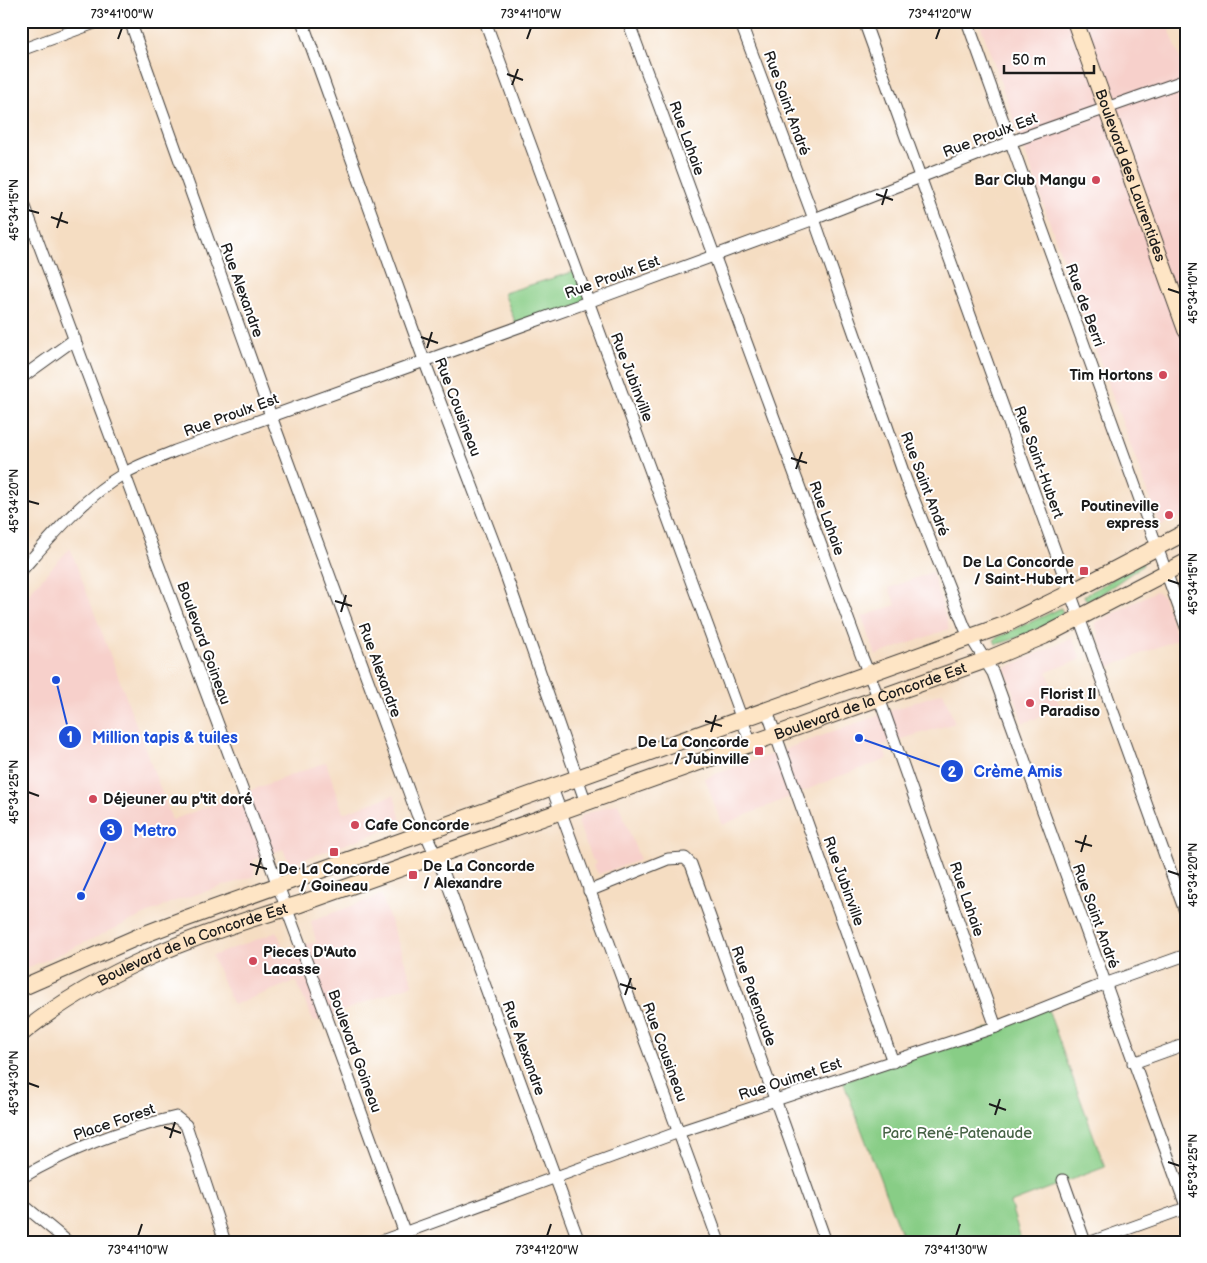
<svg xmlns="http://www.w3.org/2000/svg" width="1207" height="1263" viewBox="0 0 1207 1263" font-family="'Balsamiq Sans',sans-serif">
  <rect width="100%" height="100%" fill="#fff"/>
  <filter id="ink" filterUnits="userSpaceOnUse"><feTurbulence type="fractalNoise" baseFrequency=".02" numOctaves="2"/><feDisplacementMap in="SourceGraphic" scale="10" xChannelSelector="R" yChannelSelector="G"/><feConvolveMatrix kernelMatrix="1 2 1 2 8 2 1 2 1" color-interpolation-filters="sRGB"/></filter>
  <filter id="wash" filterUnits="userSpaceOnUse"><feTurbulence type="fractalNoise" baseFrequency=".0096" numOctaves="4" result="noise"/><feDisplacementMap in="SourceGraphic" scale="20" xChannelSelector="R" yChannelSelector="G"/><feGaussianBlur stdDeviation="1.12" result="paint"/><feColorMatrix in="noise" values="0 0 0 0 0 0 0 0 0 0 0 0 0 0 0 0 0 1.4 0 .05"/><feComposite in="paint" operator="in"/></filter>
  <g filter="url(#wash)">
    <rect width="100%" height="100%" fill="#f5ddc2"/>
    <g fill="#f7d0cb">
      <path d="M979,21H1166L1186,74V515L1160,525L1071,283Z"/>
      <path d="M70,548L172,820L326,762L343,813L394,795L402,824L290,864L283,849L253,860L255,876L172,902L51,958L21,970V606L33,588Z"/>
      <path d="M932,572L949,629L876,655L862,617L896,605L889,588Z"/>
      <path d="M1156,591L1163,596L1178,639L1108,667L1095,623Z"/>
      <path d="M1072,638L1081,659L1047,672L1061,709L1023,723L1005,668Z"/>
      <path d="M943,692L955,723L882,745L888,759L840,776L722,825L705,778Z"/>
      <path d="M618,803L640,860L599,874L594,868L593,865L596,864L594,860L592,861L578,822L582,815Z"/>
      <path d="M381,895L413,984L314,1022L296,981L233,1005L212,956L277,932L284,949L316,942L311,921Z"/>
    </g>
    <g fill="#88cd86" stroke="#527451">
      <path d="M576,271L588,302L517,327L504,293Z"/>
      <path d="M1142,562L1143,565L1097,597L1087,601L1084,596Z"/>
      <path d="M1061,608L1063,613C1053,624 1011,642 996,644L994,639Z"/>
      <path d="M1047,1007L1105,1167L1010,1203L1022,1242H904L843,1081Z"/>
    </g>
  </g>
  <g filter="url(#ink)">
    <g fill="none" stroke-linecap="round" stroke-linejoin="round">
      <g stroke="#3d3935" stroke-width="13">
        <g id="street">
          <path d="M130,21L271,416L417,814L444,874L579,1242"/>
          <path d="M302,21L424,360L502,564L586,803"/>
          <path d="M485,21L751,744"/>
          <path d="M628,21L862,657L883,709L996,1027"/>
          <path d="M740,21L814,219L906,480L965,628L993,673L1186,1206"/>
          <path d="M864,21L1186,914"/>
          <path d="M967,21L1186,627"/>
          <path d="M21,50L100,21"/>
          <path d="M21,196L314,982L408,1242"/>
          <path d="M21,378L75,339"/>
          <path d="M21,571C52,536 84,497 125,473C140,464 159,458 175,451L588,302L814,219L1010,142L1186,80"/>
          <path d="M767,711L893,1062"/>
          <path d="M552,788L719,1242"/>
          <path d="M589,891L668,859L685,858L691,864L826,1242"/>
          <path d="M1133,1063L1186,1044"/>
          <path d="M21,1178C68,1150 123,1129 176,1117L186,1125L225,1242"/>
          <path d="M1063,1180L1085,1242"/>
          <path d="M21,1203L68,1242"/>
          <path d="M379,1242L679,1132L996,1027L1096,987L1186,955"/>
          <path d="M1091,1242L1186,1208"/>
        </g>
      </g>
      <g stroke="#3d3935" stroke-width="18">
        <g id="secondary">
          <path id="s1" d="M1075,21L1186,330"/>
          <path d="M21,988L140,936L187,918L1004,625L1070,593L1186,532"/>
          <path id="s2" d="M21,1034C100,969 203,932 300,904L986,660L1044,636L1186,562"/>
        </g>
      </g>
      <use href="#street" stroke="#fff" stroke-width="11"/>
      <use href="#secondary" stroke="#fee5c5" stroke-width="16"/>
    </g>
  </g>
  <path fill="none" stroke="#1c1c1c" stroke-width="2" d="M118,39L122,28M527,39L531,28M936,39L940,28M507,74L523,80M512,85L518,69M876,194L893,200M882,205L887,189M28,210L39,213M51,217L68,223M57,228L62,212M1168,289L1180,293M421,337L438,343M427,348L432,332M791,458L807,463M796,469L802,452M28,501L39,504M1168,580L1180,584M335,601L352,606M341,612L346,595M705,721L722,726M711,732L716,715M28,792L39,796M1075,841L1092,846M1081,852L1086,835M250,864L267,869M1168,871L1180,875M256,875L261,858M620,984L636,989M625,995L631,978M28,1083L39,1087M989,1104L1006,1110M995,1115L1000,1099M164,1127L181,1133M170,1138L175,1122M1168,1162L1180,1166M138,1236L142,1224M547,1236L551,1224M956,1236L960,1224"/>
  <g fill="#d1495b" stroke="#fff" stroke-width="2">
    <circle cx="1096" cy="180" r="5"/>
    <circle cx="1163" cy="375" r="5"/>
    <circle cx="1169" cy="515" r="5"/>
    <rect x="1079" y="566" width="10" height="10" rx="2.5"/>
    <circle cx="1030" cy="703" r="5"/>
    <rect x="754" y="746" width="10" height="10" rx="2.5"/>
    <circle cx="93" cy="799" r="5"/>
    <circle cx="355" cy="825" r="5"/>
    <rect x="329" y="847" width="10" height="10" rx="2.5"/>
    <rect x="408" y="870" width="10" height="10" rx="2.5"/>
    <circle cx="253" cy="961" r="5"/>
  </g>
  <g text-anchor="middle" stroke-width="4" stroke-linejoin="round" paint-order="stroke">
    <g font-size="15" fill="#1c1c1c" stroke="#fff">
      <text transform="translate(787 103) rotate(70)" y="5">Rue Saint André</text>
      <text transform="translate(990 135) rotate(-21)" y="5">Rue Proulx Est</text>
      <text transform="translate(687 138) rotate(70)" y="5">Rue Lahaie</text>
      <text dy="5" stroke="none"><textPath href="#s1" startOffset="164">Boulevard des Laurentides</textPath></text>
      <text transform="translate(612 277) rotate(-20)" y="5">Rue Proulx Est</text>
      <text transform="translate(242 290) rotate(70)" y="5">Rue Alexandre</text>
      <text transform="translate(1085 305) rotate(70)" y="5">Rue de Berri</text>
      <text transform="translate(632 377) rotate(69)" y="5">Rue Jubinville</text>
      <text transform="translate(458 407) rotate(69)" y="5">Rue Cousineau</text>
      <text transform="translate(231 415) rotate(-20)" y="5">Rue Proulx Est</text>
      <text transform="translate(1039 462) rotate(70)" y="5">Rue Saint-Hubert</text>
      <text transform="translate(925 484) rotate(69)" y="5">Rue Saint André</text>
      <text transform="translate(827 518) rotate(70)" y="5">Rue Lahaie</text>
      <text transform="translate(204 643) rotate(70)" y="5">Boulevard Goineau</text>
      <text transform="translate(380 670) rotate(70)" y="5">Rue Alexandre</text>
      <text dy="5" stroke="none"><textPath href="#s2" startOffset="915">Boulevard de la Concorde Est</textPath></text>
      <text transform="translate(844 881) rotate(70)" y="5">Rue Jubinville</text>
      <text transform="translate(967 899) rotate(71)" y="5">Rue Lahaie</text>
      <text transform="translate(1096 916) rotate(70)" y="5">Rue Saint André</text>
      <text dy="5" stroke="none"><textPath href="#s2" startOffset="195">Boulevard de la Concorde Est</textPath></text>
      <text transform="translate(754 996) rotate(70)" y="5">Rue Patenaude</text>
      <text transform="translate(524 1048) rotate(70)" y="5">Rue Alexandre</text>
      <text transform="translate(355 1051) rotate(70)" y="5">Boulevard Goineau</text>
      <text transform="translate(665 1052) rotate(70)" y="5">Rue Cousineau</text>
      <text transform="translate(790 1079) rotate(-18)" y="5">Rue Ouimet Est</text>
      <text transform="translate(114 1122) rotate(-19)" y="5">Place Forest</text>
    </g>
    <g font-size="15" font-weight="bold" fill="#1c1c1c" stroke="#fff" text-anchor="end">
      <text x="1086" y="185">Bar Club Mangu</text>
      <text x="1153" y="380">Tim Hortons</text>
      <text x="1159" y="511">Poutineville<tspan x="1159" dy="17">express</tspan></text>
      <text x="1074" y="567">De La Concorde<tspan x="1074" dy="17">/ Saint-Hubert</tspan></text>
      <text x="1040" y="699" text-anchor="start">Florist Il<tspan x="1040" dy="17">Paradiso</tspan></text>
      <text x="749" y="747">De La Concorde<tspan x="749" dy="17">/ Jubinville</tspan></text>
      <text x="103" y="804" text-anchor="start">Déjeuner au p'tit doré</text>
      <text x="365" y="830" text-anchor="start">Cafe Concorde</text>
      <text x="423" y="871" text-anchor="start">De La Concorde<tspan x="423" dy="17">/ Alexandre</tspan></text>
      <text x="334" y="874" text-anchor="middle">De La Concorde<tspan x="334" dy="17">/ Goineau</tspan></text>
      <text x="263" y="957" text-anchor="start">Pieces D'Auto<tspan x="263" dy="17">Lacasse</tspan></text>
    </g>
    <g font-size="15" fill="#476346" stroke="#fff">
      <text x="957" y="1138">Parc René-Patenaude</text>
    </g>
  </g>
  <path fill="none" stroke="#1d4ed8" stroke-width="2" d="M56 680L70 737M859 738L952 771M81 896L111 830"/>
  <g fill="#1d4ed8" stroke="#fff" stroke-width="2">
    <circle cx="56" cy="680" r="5"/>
    <circle cx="859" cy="738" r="5"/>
    <circle cx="81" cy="896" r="5"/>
    <circle cx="70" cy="737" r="12"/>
    <circle cx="952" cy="771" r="12"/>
    <circle cx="111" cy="830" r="12"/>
  </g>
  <g font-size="15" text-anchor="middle" font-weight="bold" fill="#fff">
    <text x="70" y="742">1</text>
    <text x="952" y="777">2</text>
    <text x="111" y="835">3</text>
  </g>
  <g font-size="16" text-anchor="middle" font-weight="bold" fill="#1d4ed8" stroke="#fff" stroke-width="4" stroke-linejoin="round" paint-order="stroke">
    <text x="165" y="743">Million tapis &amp; tuiles</text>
    <text x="1018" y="777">Crème Amis</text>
    <text x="155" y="836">Metro</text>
  </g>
  <rect width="1207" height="1263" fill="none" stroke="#fff" stroke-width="55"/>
  <path d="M1004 65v8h90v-8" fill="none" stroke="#1c1c1c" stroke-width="2.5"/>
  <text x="1012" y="65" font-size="15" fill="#1c1c1c" stroke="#ffffff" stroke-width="4" paint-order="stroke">50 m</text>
  <rect x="28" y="28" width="1152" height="1208" fill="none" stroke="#1c1c1c" stroke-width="2"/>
  <g font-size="12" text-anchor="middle" fill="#1c1c1c">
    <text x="122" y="18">73°41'00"W</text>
    <text x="531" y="18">73°41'10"W</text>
    <text x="940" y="18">73°41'20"W</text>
    <text transform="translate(14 210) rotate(-90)" y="4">45°34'15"N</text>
    <text transform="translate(1193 293) rotate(-90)" y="4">45°34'10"N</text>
    <text transform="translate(14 501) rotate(-90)" y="4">45°34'20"N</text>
    <text transform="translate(1193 584) rotate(-90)" y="4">45°34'15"N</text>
    <text transform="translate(14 792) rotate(-90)" y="4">45°34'25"N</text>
    <text transform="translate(1193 875) rotate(-90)" y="4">45°34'20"N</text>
    <text transform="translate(14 1083) rotate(-90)" y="4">45°34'30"N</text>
    <text transform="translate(1193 1166) rotate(-90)" y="4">45°34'25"N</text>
    <text x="138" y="1254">73°41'10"W</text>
    <text x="547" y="1254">73°41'20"W</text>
    <text x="956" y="1254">73°41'30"W</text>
  </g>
</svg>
